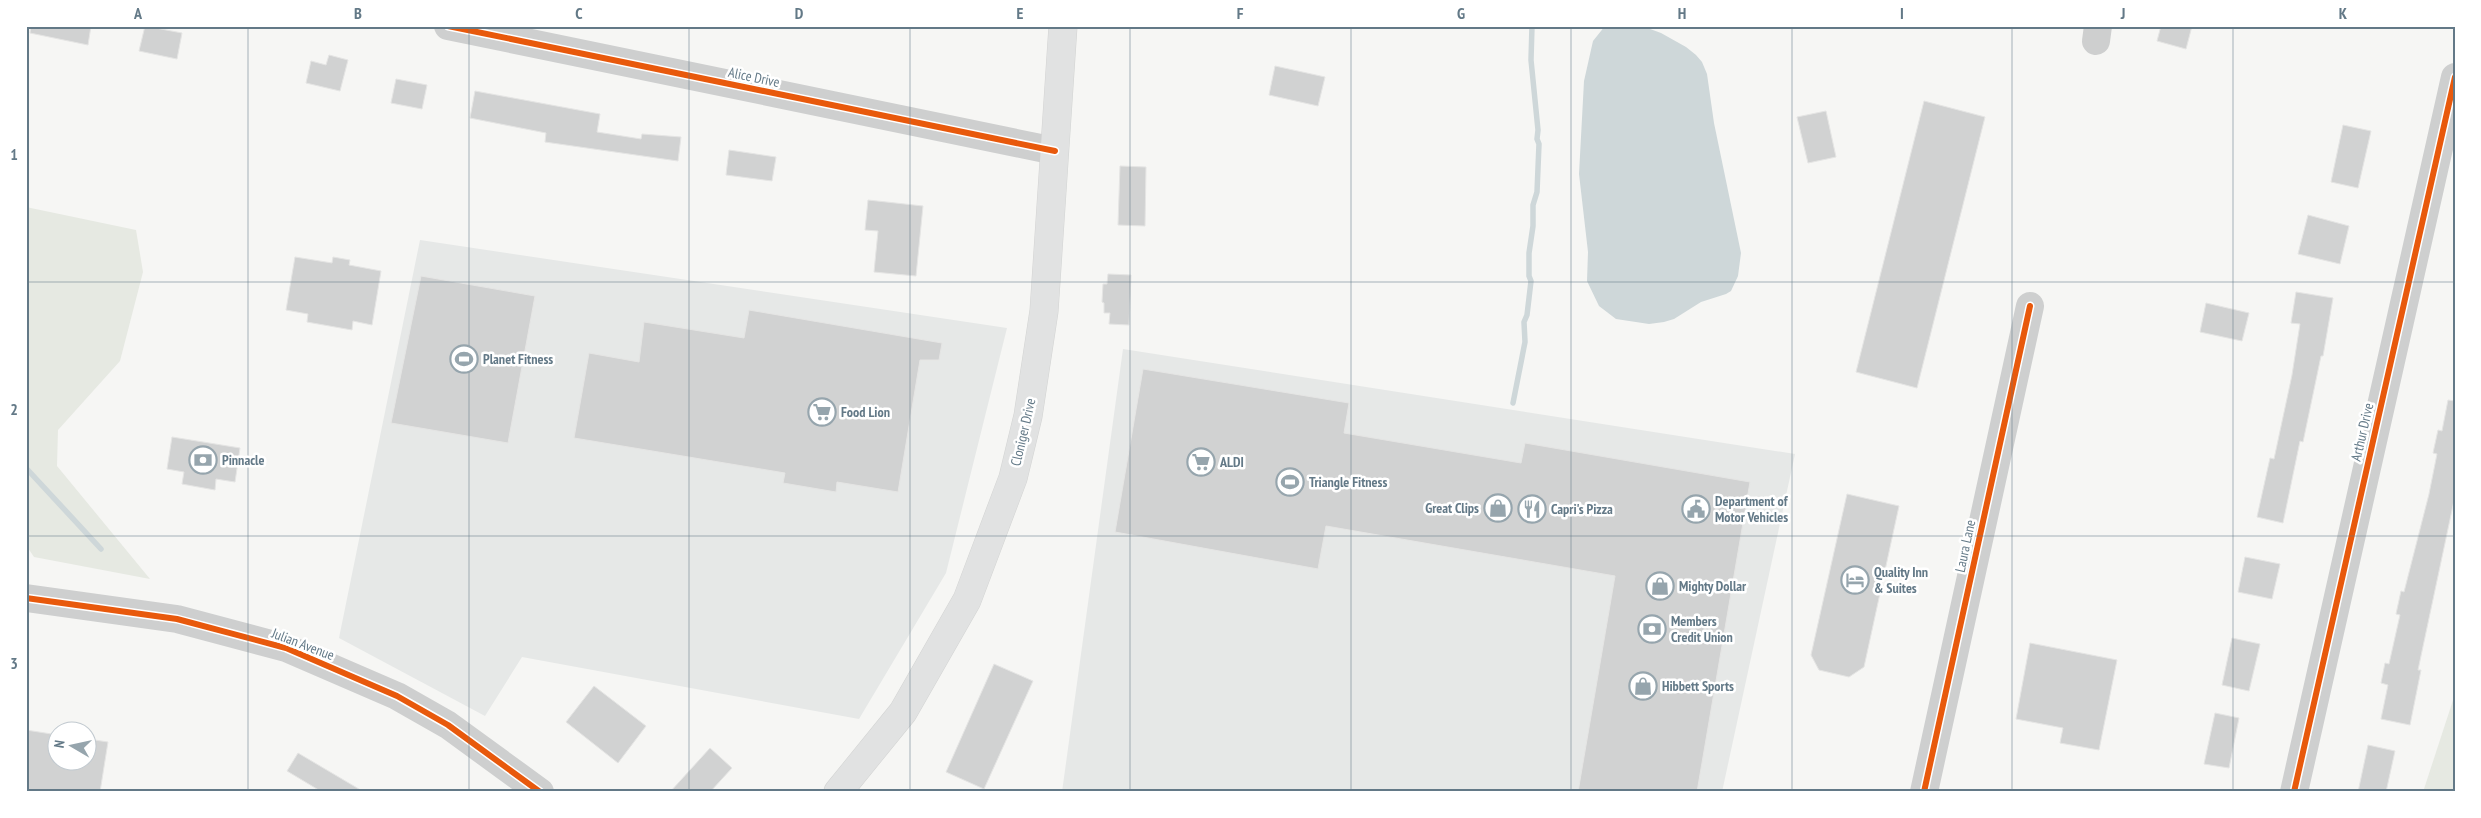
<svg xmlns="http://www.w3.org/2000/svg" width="2481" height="818" viewBox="0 0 2481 818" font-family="'PT Sans Narrow',sans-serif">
  <rect width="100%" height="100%" fill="#f6f6f4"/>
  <g fill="#e6e8e7">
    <path d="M420,240L1007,328L946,573L859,719L522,657L485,716L339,638Z"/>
    <path d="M1123,349L1795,454L1722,792H1062Z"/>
  </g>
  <g fill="#e6e9e2">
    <path d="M26,207L136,230L143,272L120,361L58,430L57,466L150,579L34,557L26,545Z"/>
    <path d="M2455,694V792H2423Z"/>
  </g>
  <path fill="#ced7d9" d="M1605,26H1642L1661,33L1686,47L1696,55L1702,62L1707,74L1714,123L1741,253L1738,276L1731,291L1726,294L1701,302L1674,319L1664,322L1649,324L1616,319L1599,306L1587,281L1588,252L1579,174L1584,81L1593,41Z"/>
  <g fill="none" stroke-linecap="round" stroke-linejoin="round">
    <g stroke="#ced7d9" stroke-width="5.5">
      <path d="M1513,403L1525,342L1524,322L1527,315L1531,281L1529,276V253L1533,226V205L1537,192L1539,144L1537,139L1538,130L1531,60L1532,26"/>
      <path d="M26,468L101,549"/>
    </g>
  </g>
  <g fill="#d1d2d2" stroke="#e5e5e4">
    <path d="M31,26H91L88,45L30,33Z"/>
    <path d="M145,26L182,33L177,59L139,51Z"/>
    <path d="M2161,26H2192L2186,49L2157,41Z"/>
    <path d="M329,55L348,60L340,91L306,83L311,61L326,65Z"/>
    <path d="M1275,66L1325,77L1318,106L1269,95Z"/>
    <path d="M396,79L427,85L422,109L391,103Z"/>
    <path d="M475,91L600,114L597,132L641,139L642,134L681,137L678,161L545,142L546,133L470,118Z"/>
    <path d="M1924,101L1985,117L1917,388L1856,372Z"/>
    <path d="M1826,111L1836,157L1808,163L1797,117Z"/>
    <path d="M2343,125L2371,131L2358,188L2331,182Z"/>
    <path d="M729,150L776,157L772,181L726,175Z"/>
    <path d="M1120,166L1146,167L1145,226L1118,225Z"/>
    <path d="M868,200L923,206L916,276L874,272L878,231L865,230Z"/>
    <path d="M2308,215L2349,226L2340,264L2298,254Z"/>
    <path d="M295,257L332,263L333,257L350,260L349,265L381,271L372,325L353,321L352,330L307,322L308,314L286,310Z"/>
    <path d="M1108,274L1131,275L1129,325L1109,324L1110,313H1104V303L1102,302L1103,284H1107Z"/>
    <path d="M421,276L535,296L508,443L391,423Z"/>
    <path d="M2296,292L2333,298L2323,356H2321L2303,442L2300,441L2283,523L2257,517L2270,458L2274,459L2292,375L2300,324L2291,323Z"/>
    <path d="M2206,303L2249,313L2242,341L2200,332Z"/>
    <path d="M749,310L942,343L939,360H920L898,492L837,482L836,492L783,483L785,473L574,438L589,353L639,362L644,322L744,338Z"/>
    <path d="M1143,369L1349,403L1344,433L1521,463L1525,443L1750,482L1697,792H1578L1615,576L1326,526L1318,569L1115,532Z"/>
    <path d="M2448,400L2455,401V496L2418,670H2421L2410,725L2381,719L2388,685L2381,683L2385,663L2389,664L2400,615L2396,614L2401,591L2404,592L2429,494L2437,454L2433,453L2438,430L2442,431Z"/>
    <path d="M172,437L240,448L235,482L216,479L215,490L182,484L184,472L167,469Z"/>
    <path d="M1847,494L1899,506L1864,667L1849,677L1819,670L1811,655Z"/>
    <path d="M2245,557L2280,564L2272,599L2238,592Z"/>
    <path d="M2232,638L2260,644L2249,691L2222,685Z"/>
    <path d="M2030,643L2117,660L2099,750L2060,743L2063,728L2016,719Z"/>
    <path d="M994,664L1033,681L984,789L946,772Z"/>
    <path d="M594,686L646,726L618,763L566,722Z"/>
    <path d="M2215,713L2239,718L2229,768L2204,764Z"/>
    <path d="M26,730L58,735V760H88V739L108,742L100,792H26Z"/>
    <path d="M2368,745L2395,751L2386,792H2358Z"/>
    <path d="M710,748L732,768L710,792H670Z"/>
    <path d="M298,753L364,792H322L287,771Z"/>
  </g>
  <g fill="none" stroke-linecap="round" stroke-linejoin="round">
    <g stroke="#d3d4d3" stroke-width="29">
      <path id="major" d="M838,792L903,712L967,600L1013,478L1028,416L1044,311L1063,26"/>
    </g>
    <g stroke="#cecfcf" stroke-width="28">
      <path d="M448,26L1055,151"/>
      <path d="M2096,41L2098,26"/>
      <path d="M26,598L177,619L286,648L397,696L448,725L540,792"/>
      <path d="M1924,792L2030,306"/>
      <path d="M2294,792L2455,77"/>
    </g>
    <use href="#major" stroke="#e1e2e2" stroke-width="28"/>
    <g stroke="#fff" stroke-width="9">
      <g id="cycleway">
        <path d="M448,26L1055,151"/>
        <path d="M26,598L177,619L286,648L397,696L448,725L540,792"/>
        <path d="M1924,792L2030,306"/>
        <path d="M2294,792L2455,77"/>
      </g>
    </g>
    <use href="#cycleway" stroke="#e8590c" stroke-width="6"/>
  </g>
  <path fill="none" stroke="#637987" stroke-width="1" stroke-opacity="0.55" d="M248,26V792M469,26V792M689,26V792M910,26V792M1130,26V792M1351,26V792M1571,26V792M1792,26V792M2012,26V792M2233,26V792M26,282H2455M26,536H2455"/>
  <defs>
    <g id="stadium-ring" transform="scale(1.4375)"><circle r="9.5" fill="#fff" stroke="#96a5ad" stroke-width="1.5"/><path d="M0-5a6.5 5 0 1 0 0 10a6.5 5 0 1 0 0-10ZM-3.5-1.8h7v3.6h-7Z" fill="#96a5ad"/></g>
    <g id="supermarket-ring" transform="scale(1.4375)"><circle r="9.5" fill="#fff" stroke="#96a5ad" stroke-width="1.5"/><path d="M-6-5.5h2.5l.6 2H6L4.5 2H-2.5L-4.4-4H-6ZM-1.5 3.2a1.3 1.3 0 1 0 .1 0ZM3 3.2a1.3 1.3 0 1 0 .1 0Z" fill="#96a5ad"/></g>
    <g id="bank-ring" transform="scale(1.4375)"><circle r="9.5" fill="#fff" stroke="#96a5ad" stroke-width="1.5"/><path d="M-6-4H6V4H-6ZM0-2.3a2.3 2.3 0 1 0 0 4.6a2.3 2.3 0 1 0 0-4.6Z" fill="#96a5ad"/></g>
    <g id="shop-ring" transform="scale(1.4375)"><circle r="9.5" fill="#fff" stroke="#96a5ad" stroke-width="1.5"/><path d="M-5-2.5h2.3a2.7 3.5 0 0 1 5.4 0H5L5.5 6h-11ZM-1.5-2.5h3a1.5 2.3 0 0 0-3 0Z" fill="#96a5ad"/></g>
    <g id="restaurant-ring" transform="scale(1.4375)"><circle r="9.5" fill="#fff" stroke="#96a5ad" stroke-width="1.5"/><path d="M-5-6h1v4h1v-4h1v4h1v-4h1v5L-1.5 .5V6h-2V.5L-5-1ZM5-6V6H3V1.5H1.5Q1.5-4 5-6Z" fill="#96a5ad"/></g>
    <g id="civic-ring" transform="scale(1.4375)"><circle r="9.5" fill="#fff" stroke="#96a5ad" stroke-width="1.5"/><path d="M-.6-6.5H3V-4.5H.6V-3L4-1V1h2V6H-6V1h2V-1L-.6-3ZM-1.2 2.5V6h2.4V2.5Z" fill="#96a5ad"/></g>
    <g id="hotel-ring" transform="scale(1.4375)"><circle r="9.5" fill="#fff" stroke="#96a5ad" stroke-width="1.5"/><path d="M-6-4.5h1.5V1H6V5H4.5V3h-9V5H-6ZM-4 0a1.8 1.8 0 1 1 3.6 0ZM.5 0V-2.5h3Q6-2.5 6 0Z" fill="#96a5ad"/></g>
  </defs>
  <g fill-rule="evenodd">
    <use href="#stadium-ring" x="464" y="359"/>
    <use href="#supermarket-ring" x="822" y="412"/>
    <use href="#bank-ring" x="203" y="460"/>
    <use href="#supermarket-ring" x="1201" y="462"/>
    <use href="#stadium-ring" x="1290" y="482"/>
    <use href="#shop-ring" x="1498" y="508"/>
    <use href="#restaurant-ring" x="1532" y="509"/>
    <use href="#civic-ring" x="1696" y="509"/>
    <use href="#hotel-ring" x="1855" y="580"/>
    <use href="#shop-ring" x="1660" y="586"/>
    <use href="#bank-ring" x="1652" y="629"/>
    <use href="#shop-ring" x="1643" y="686"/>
  </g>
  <g text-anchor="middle" stroke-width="5" stroke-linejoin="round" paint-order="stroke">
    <g font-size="14" fill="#637987" stroke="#fff">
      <text transform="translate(754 77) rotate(12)" y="5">Alice Drive</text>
      <text transform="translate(1023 432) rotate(-77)" y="5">Cloniger Drive</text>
      <text transform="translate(2362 432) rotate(-77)" y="5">Arthur Drive</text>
      <text transform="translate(1965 546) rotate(-78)" y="5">Laura Lane</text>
      <text transform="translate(303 644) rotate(21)" y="5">Julian Avenue</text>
    </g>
    <g font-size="14" font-weight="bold" fill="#637987" stroke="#fff" text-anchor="start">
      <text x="483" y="364">Planet Fitness</text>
      <text x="841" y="417">Food Lion</text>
      <text x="222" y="465">Pinnacle</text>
      <text x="1220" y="467">ALDI</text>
      <text x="1309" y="487">Triangle Fitness</text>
      <text x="1715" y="506">Department of<tspan x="1715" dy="16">Motor Vehicles</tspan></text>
      <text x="1479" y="513" text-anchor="end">Great Clips</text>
      <text x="1551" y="514">Capri's Pizza</text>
      <text x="1874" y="577">Quality Inn<tspan x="1874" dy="16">&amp; Suites</tspan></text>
      <text x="1679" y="591">Mighty Dollar</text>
      <text x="1671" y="626">Members<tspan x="1671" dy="16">Credit Union</tspan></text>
      <text x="1662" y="691">Hibbett Sports</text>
    </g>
  </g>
  <rect width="2481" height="818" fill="none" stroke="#ffffff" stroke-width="55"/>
  <g transform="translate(72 746) rotate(279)"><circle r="24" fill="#ffffff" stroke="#c1c9cf"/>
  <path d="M0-4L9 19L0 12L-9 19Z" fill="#96a5ad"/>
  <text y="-8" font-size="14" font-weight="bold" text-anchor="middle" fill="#637987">N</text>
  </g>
  <rect x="28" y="28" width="2426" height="762" fill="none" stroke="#637987" stroke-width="2"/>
  <g font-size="16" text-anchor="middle" font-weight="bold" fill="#637987">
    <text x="138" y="19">A</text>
    <text x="358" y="19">B</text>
    <text x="579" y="19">C</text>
    <text x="799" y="19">D</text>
    <text x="1020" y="19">E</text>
    <text x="1240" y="19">F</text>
    <text x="1461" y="19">G</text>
    <text x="1682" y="19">H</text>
    <text x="1902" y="19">I</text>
    <text x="2123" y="19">J</text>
    <text x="2343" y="19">K</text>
    <text x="14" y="160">1</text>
    <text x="14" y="415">2</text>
    <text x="14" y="669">3</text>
  </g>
</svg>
